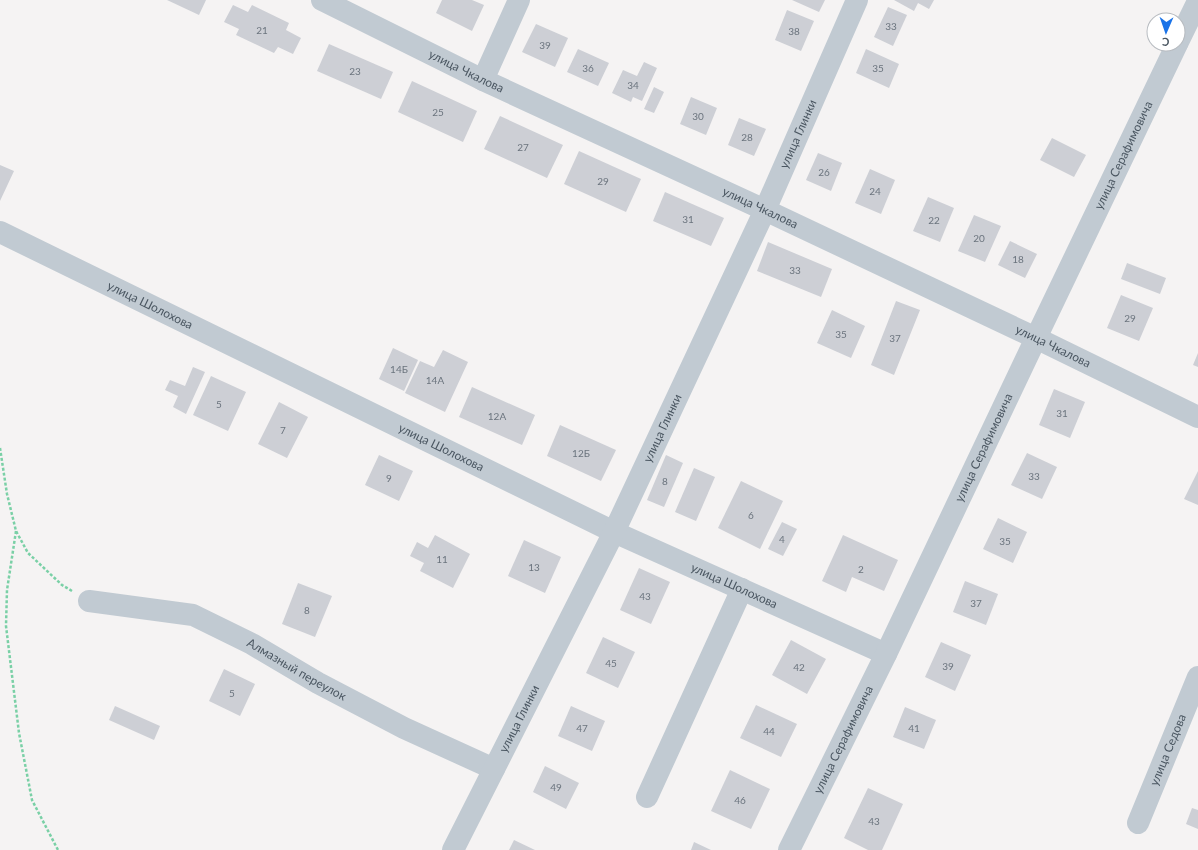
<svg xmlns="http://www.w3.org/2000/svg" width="1198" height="850" viewBox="0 0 1198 850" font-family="Lato,sans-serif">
  <rect width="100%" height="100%" fill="#f5f3f3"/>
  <g fill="#cdcfd5">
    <path d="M167,0H206L199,15Z"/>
    <path d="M442,0H472L484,5L472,31L436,13Z"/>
    <path d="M792,0H825L819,12Z"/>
    <path d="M894,0H934L929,9L918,3L914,11Z"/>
    <path d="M233,5L248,12L252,5L289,23L286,30L301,38L293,54L278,47L274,53L236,35L239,29L224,22Z"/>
    <path d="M888,7L907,15L893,46L874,37Z"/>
    <path d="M787,10L814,21L801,51L775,40Z"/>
    <path d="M536,24L568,38L555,67L522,52Z"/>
    <path d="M329,44L393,72L381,99L317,71Z"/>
    <path d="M578,49L609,63L598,86L567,72Z"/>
    <path d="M866,49L899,64L889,88L856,73Z"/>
    <path d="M644,62L657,68L642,101L633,97L631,102L612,93L623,70L637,76Z"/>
    <path d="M412,81L477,111L463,142L398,112Z"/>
    <path d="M654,87L664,92L654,113L644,109Z"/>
    <path d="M691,97L717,108L706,135L680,124Z"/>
    <path d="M500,116L563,145L547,178L484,149Z"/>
    <path d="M739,118L766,129L754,156L728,145Z"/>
    <path d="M1052,138L1086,155L1074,177L1040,160Z"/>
    <path d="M579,151L641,179L626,212L564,184Z"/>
    <path d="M818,153L842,163L831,191L806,180Z"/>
    <path d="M0,165L14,171L0,201Z"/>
    <path d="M870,169L895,180L881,214L855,203Z"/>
    <path d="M665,192L724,218L711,246L653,221Z"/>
    <path d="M928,197L954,208L940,242L913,231Z"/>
    <path d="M974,215L1001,226L985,262L958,251Z"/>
    <path d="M1010,241L1037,254L1025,278L998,265Z"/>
    <path d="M768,242L832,269L821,297L757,271Z"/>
    <path d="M1127,263L1166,278L1160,294L1121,279Z"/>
    <path d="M1121,295L1153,308L1139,341L1107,328Z"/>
    <path d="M896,301L920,310L894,375L871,365Z"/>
    <path d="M832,310L865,326L851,358L817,343Z"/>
    <path d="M393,348L418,360L404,391L379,379Z"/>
    <path d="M443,350L468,362L445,412L405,393L420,361L434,367Z"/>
    <path d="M1198,353V367L1193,365Z"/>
    <path d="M193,367L205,372L186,414L173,407L178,396L165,390L170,380L185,386Z"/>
    <path d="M211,376L246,392L228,431L193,415Z"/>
    <path d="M472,387L535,415L522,445L459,417Z"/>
    <path d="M1054,389L1085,402L1070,438L1039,425Z"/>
    <path d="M279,402L308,417L287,458L258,444Z"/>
    <path d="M560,425L616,450L601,481L547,456Z"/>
    <path d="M1027,453L1057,467L1042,499L1011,485Z"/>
    <path d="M379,455L413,471L399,501L365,485Z"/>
    <path d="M666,455L683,463L664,507L647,500Z"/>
    <path d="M694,468L715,477L696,521L675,512Z"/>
    <path d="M1198,471V505L1184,499Z"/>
    <path d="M741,481L783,501L760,549L718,528Z"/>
    <path d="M998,518L1027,532L1013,563L983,549Z"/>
    <path d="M782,522L797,529L783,556L768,549Z"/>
    <path d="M435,535L470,554L453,588L420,571L424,563L410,556L417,542L428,548Z"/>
    <path d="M843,535L898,560L884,591L852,577L846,592L822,581Z"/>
    <path d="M524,540L561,557L545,593L508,576Z"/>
    <path d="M639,568L670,582L651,624L620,610Z"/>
    <path d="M965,581L998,594L986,625L953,612Z"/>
    <path d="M298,583L332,596L315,637L282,624Z"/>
    <path d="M603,637L635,652L618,688L586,673Z"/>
    <path d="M791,640L826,659L807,694L772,675Z"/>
    <path d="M941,642L971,655L955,691L925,677Z"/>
    <path d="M224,669L255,684L240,716L209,701Z"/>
    <path d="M756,705L797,724L781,757L740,738Z"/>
    <path d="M115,706L160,726L154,740L109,720Z"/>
    <path d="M571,706L605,721L592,751L558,736Z"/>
    <path d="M905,707L936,720L924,749L893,737Z"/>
    <path d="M545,766L579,783L566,809L533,792Z"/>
    <path d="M730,770L770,789L751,829L711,811Z"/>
    <path d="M868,788L903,804L882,850H868L844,838Z"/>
    <path d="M1192,808L1198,810V829L1186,824Z"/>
    <path d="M514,840L535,850H509Z"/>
    <path d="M694,842L711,850H691Z"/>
  </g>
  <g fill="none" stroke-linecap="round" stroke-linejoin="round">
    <g stroke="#7ad0a6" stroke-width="2.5" stroke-dasharray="3 2" stroke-linecap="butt">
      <path d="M0,448L7,494L16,531L28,553L62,585L72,591"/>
      <path d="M16,531L7,590L6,626L19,733L32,800L58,850"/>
    </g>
    <g stroke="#c1cad2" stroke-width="22">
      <path id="s1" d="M322,0L483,80L765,210L1036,338L1198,417"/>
      <path d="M1178,42L1198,1"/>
      <path d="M483,80L519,0"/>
      <path id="s2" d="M0,232L614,532L886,654"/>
      <path id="s3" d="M89,601L193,615L252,644L318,683L404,728L494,769"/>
      <path d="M647,797L742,589"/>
      <path id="s4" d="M1138,823L1198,677"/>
      <path id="s5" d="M453,850L614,532L765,210L857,0"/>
      <path id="s6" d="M789,850L886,654L1036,338L1177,44"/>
    </g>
  </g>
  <g text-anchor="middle" stroke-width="4" stroke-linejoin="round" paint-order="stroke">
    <g font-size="10" fill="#6b747e">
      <text x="891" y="30">33</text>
      <text x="262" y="34">21</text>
      <text x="794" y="35">38</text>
      <text x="545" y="49">39</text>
      <text x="588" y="72">36</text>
      <text x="878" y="72">35</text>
      <text x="355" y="75">23</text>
      <text x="633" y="89">34</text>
      <text x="438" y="116">25</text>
      <text x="698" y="120">30</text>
      <text x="747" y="141">28</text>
      <text x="523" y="151">27</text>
      <text x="824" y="176">26</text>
      <text x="603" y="185">29</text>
      <text x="875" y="195">24</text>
      <text x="688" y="223">31</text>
      <text x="934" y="224">22</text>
      <text x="979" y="242">20</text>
      <text x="1018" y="263">18</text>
      <text x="795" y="274">33</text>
      <text x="1130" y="322">29</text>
      <text x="841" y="338">35</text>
      <text x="895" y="342">37</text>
      <text x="399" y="373">14Б</text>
      <text x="435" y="384">14А</text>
      <text x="219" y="408">5</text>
      <text x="1062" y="417">31</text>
      <text x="497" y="420">12А</text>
      <text x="283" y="434">7</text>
      <text x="581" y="457">12Б</text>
      <text x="1034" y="480">33</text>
      <text x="389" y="482">9</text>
      <text x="665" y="485">8</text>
      <text x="751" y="519">6</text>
      <text x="782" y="543">4</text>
      <text x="1005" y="545">35</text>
      <text x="442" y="563">11</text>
      <text x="534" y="571">13</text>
      <text x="861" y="573">2</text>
      <text x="645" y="600">43</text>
      <text x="976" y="607">37</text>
      <text x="307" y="614">8</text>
      <text x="611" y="667">45</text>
      <text x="948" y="670">39</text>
      <text x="799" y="671">42</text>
      <text x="232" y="697">5</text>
      <text x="582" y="732">47</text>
      <text x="914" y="732">41</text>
      <text x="769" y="735">44</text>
      <text x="556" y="791">49</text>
      <text x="740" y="804">46</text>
      <text x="874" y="825">43</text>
    </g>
    <g font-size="12" fill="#4a5661" stroke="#fff">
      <text dy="4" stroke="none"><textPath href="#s1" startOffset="161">улица Чкалова</textPath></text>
      <text dy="4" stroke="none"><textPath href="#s5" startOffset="795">улица Глинки</textPath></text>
      <text dy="4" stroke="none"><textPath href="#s6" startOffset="771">улица Серафимовича</textPath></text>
      <text dy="4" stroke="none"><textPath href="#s1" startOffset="485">улица Чкалова</textPath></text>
      <text dy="4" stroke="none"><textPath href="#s2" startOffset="167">улица Шолохова</textPath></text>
      <text dy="4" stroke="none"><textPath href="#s1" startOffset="809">улица Чкалова</textPath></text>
      <text dy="4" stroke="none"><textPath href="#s5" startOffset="471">улица Глинки</textPath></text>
      <text dy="4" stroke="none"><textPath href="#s2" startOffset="491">улица Шолохова</textPath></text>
      <text dy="4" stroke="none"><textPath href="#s6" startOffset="447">улица Серафимовича</textPath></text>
      <text dy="4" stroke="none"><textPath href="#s2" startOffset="815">улица Шолохова</textPath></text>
      <text dy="4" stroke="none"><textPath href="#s3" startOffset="222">Алмазный переулок</textPath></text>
      <text dy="4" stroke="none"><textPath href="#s5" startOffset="147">улица Глинки</textPath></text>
      <text dy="4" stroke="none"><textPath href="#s6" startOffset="123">улица Серафимовича</textPath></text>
      <text dy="4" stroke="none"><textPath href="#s4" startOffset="79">улица Седова</textPath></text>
    </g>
  </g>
  <g transform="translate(1166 32) rotate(182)"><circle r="19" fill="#ffffff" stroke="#b7bbc0"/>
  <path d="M0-3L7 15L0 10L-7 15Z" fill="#1a73e8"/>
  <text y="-6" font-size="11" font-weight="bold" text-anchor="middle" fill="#4a5661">С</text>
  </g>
</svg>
